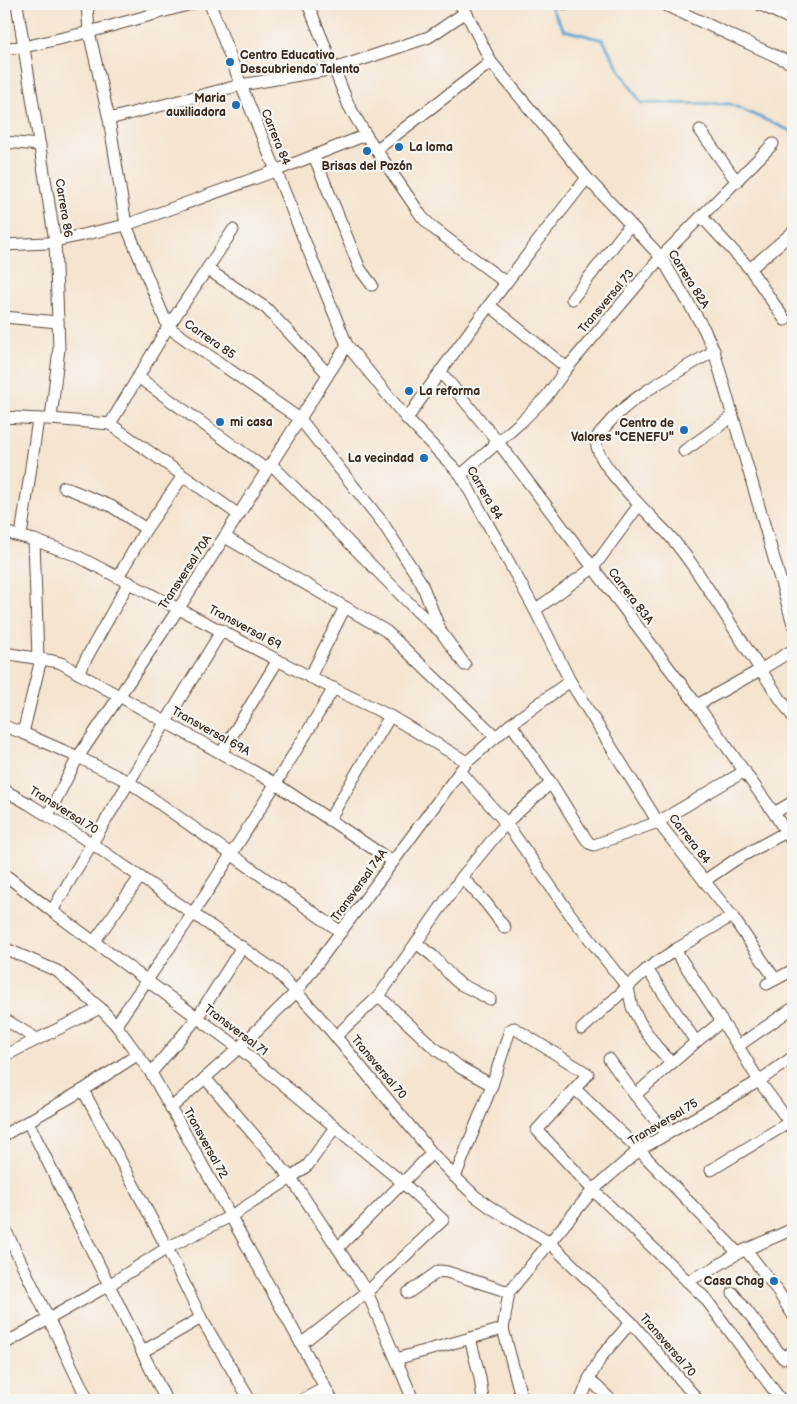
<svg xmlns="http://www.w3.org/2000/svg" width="797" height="1404" viewBox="0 0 797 1404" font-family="'Balsamiq Sans',sans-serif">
  <rect width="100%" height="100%" fill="#f6f6f2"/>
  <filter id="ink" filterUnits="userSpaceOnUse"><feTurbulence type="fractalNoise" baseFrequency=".02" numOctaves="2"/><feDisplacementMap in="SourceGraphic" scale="10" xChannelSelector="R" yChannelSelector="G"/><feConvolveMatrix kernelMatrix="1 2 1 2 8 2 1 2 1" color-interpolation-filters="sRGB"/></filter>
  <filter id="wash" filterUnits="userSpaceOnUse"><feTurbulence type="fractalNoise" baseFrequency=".0096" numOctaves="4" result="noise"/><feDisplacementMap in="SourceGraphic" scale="20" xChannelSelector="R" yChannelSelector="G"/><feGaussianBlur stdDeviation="1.12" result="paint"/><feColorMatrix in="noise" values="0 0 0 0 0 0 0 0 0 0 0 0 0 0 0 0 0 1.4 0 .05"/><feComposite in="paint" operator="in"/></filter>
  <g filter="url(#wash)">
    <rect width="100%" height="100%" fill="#f5e4cf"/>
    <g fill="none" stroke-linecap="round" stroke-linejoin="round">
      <path stroke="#58a3d0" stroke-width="3" d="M549,4L564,30L603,40L619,69L641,103L730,104L793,132"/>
    </g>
  </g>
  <g filter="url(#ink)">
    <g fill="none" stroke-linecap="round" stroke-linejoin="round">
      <g stroke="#574639" stroke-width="13">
        <g id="minor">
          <path d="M17,4L55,241L59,348L51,419"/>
          <path d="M87,4L89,32L109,119L126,225L168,327L300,419L382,522L421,582L441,632"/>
          <path d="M210,4L241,85L347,345L407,419L461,475L535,610L570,681L658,822L732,916L775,979"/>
          <path d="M308,4L349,106L366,135L414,205L422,217L433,228L505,282"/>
          <path d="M459,4L466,12L491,62L587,178L661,257L704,329L714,351L793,624"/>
          <path d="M566,4H567"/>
          <path d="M663,4L793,64"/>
          <path d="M759,4L793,20"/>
          <path d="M4,48L24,47L89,32L191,4"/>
          <path d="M109,119L241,85L334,69L429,37L466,12"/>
          <path d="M700,130L737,182"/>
          <path d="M4,142L40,145"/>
          <path d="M376,150L491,62"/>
          <path d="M314,156L360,269L372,285"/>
          <path d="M702,217L750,269L785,320"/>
          <path d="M4,245L47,243L126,225L275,171L366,135"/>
          <path d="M207,269L266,308L328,374"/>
          <path d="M750,269L793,232"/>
          <path d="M572,299L630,225"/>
          <path d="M489,305L567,368"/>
          <path d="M4,317L58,322"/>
          <path d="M714,351C677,373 634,393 606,426C603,430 598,434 597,438C589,459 653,518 667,533C689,557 706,586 724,613C746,648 769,683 793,717"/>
          <path d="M440,371L498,442L697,705L774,813L793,843"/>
          <path d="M138,377L267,470"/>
          <path d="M4,417L38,419H51L110,424L239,515"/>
          <path d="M407,419C464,336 525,257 587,178"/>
          <path d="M110,424L168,327L233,230"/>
          <path d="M684,451L732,417"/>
          <path d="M271,464L418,612L441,632L465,665"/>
          <path d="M461,475L521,422L546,397L567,368L661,257L773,144"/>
          <path d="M64,487L111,506L146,529"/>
          <path d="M4,532L34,540L75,555L310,677L390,716L467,762"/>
          <path d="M21,536L38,419"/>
          <path d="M225,537L386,631L496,737"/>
          <path d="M34,540L38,658"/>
          <path d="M118,577L146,529L183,476"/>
          <path d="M535,610L593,568L639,505"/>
          <path d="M4,653L53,661L61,663L78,673L276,784L393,862"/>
          <path d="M78,673L129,582"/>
          <path d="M310,677L345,607"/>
          <path d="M697,705L760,670L793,650"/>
          <path d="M511,724L551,783L584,836L589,843L594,845L658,822L745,771"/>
          <path d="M4,726L23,733L78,757L129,782L341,932"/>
          <path d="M23,733L41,659"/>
          <path d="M222,752L278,660"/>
          <path d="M460,771L506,823L570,914L628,988L632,1007L642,1026L656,1046L672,1063"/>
          <path d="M4,790L29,804L91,843L276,971L317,1014L432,1153L455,1177L475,1196L493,1209L550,1243L631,1322L698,1400"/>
          <path d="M774,813L793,802"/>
          <path d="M48,815L78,757L179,608L347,345"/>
          <path d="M329,820L390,716"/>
          <path d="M4,874L52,911L239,1048L403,1183L443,1220L367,1292L301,1344"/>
          <path d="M462,877L486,903L505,928"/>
          <path d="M704,881L735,860L786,832"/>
          <path d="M52,911C107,816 165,724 222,630"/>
          <path d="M94,942L140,877"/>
          <path d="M416,943L433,956L452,977L460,984L490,999"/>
          <path d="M4,948L57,971L100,1008L116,1025L151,1073L171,1108L332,1400"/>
          <path d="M675,950L738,1046L759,1081L793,1127"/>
          <path d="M647,969L696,1042"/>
          <path d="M767,984L793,970"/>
          <path d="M379,996L432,1046L461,1068L492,1085"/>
          <path d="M4,1019L37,1039"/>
          <path d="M116,1025C141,988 168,951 193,913C242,840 288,764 334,688"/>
          <path d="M582,1029L647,969L675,950L732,916"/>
          <path d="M336,1036L379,996L462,877L506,823L551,783"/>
          <path d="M738,1046L793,1008"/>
          <path d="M4,1056L100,1008"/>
          <path d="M609,1059L635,1095L667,1134"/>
          <path d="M151,1073L197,1018L242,947"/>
          <path d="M205,1078L291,1178L367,1292L396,1359L413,1400"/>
          <path d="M575,1089L639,1150L738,1253"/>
          <path d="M83,1090L167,1248L201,1318L250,1400"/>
          <path d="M635,1095L696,1042L722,1021"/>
          <path d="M171,1108L239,1048L296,992L467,762L511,724L570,681"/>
          <path d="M28,1122L166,1400"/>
          <path d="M4,1135L83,1090L137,1055"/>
          <path d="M711,1170L793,1120"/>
          <path d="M455,1177L492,1085L510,1030L514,1028L588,1074L537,1130L593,1190L705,1298L781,1400"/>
          <path d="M4,1227L88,1400"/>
          <path d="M338,1248L432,1153"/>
          <path d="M746,1250L775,1287L793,1315"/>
          <path d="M687,1281L714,1268L738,1253L793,1229"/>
          <path d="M408,1293L439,1271L447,1272L509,1292"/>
          <path d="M733,1293L783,1358L793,1351"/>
          <path d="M470,1338L480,1378L483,1400"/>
          <path d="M4,1344L109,1285L167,1248L231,1216L291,1178L308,1165L335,1127"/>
          <path d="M142,1352L201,1318"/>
          <path d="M396,1359L503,1329"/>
          <path d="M589,1379L611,1400"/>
          <path d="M302,1400L325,1388"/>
          <path d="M522,1400L503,1329L509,1292L593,1190L639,1150L759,1081L793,1057"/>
          <path d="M581,1400L589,1379L601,1357L631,1322"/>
        </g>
      </g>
      <use href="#minor" stroke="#fff" stroke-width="11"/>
    </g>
  </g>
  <g fill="#1f6fb2" stroke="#f6f6f2" stroke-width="2">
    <circle cx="230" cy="62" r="5"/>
    <circle cx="236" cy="105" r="5"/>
    <circle cx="399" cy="147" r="5"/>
    <circle cx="367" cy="151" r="5"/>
    <circle cx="409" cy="391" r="5"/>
    <circle cx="220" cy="422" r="5"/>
    <circle cx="684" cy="430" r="5"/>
    <circle cx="424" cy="458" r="5"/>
    <circle cx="774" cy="1281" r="5"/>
  </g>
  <g text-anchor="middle" stroke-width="4.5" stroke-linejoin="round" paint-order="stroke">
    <g font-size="12" font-weight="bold" fill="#3b2a1e" stroke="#f6f6f2" text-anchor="start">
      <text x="240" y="59">Centro Educativo<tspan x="240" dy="14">Descubriendo Talento</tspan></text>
      <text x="226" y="102" text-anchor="end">Maria<tspan x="226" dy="14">auxiliadora</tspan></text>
      <text x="409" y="151">La loma</text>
      <text x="367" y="170" text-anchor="middle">Brisas del Pozón</text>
      <text x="419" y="395">La reforma</text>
      <text x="230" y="426">mi casa</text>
      <text x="674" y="427" text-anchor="end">Centro de<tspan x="674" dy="14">Valores "CENEFU"</tspan></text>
      <text x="414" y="462" text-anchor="end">La vecindad</text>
      <text x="764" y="1285" text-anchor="end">Casa Chag</text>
    </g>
    <g font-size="12" fill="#3b2a1e" stroke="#f6f6f2">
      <text transform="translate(276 137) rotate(68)" y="4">Carrera 84</text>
      <text transform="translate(64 208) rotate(81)" y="4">Carrera 86</text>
      <text transform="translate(689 279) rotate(58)" y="4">Carrera 82A</text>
      <text transform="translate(606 301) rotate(-50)" y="4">Transversal 73</text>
      <text transform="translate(210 339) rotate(35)" y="4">Carrera 85</text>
      <text transform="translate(485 493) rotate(60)" y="4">Carrera 84</text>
      <text transform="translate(185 572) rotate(-57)" y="4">Transversal 70A</text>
      <text transform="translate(631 596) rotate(53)" y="4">Carrera 83A</text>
      <text transform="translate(245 627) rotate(28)" y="4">Transversal 69</text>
      <text transform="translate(211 731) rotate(29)" y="4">Transversal 69A</text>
      <text transform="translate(64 810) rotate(32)" y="4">Transversal 70</text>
      <text transform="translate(690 839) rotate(52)" y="4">Carrera 84</text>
      <text transform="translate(359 885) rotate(-54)" y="4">Transversal 74A</text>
      <text transform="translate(236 1030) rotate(37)" y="4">Transversal 71</text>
      <text transform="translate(379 1067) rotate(50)" y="4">Transversal 70</text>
      <text transform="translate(663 1122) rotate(-31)" y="4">Transversal 75</text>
      <text transform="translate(206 1143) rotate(61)" y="4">Transversal 72</text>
      <text transform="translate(668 1345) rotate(49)" y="4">Transversal 70</text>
    </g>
  </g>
  <rect width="797" height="1404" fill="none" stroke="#f6f6f2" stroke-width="20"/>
</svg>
